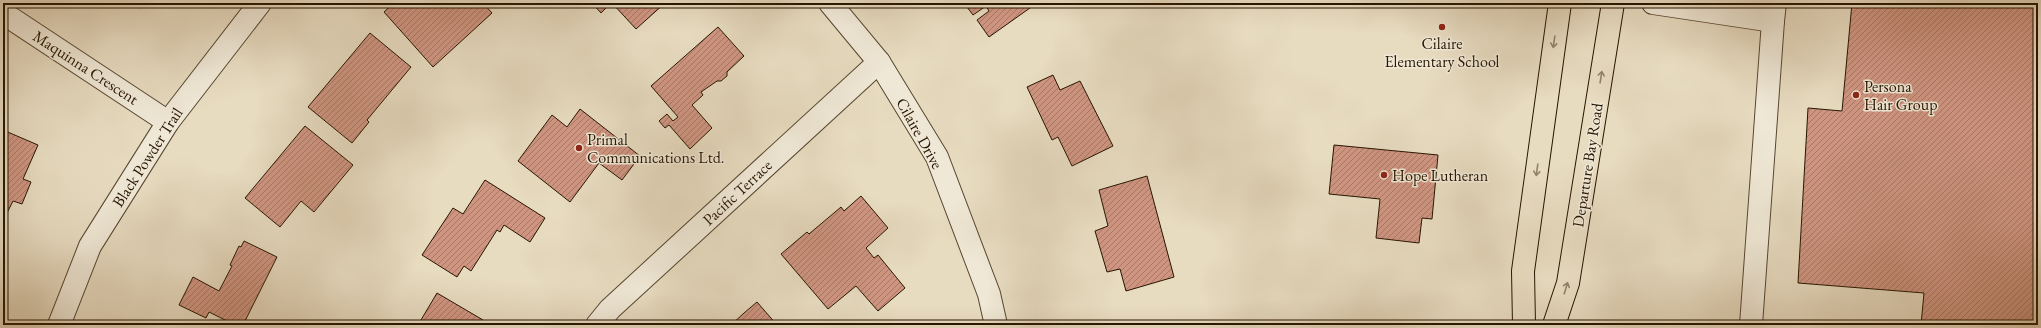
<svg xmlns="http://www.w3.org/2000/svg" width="2041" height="328" viewBox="0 0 2041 328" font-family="'EB Garamond',serif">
  <defs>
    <pattern id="building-hatch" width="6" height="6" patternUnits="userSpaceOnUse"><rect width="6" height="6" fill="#cf9581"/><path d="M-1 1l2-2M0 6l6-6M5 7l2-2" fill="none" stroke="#a87867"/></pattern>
  </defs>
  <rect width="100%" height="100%" fill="#e7dbc0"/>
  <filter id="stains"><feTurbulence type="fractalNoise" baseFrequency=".005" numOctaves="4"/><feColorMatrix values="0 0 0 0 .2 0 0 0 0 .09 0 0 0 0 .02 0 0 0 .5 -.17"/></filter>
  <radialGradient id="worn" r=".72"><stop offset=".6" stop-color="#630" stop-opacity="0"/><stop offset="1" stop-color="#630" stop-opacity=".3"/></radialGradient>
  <g fill="url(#building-hatch)" stroke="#271500">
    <path d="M131,3H144L140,8Z"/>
    <path d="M394,3H483L492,13L433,67L384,12Z"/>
    <path d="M592,3H611L601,13Z"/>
    <path d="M612,3H665L636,29Z"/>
    <path d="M964,3H1037L989,37L977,20L989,11L986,6L973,15Z"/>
    <path d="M1852,3H2038V325H1921L1924,293L1798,283L1808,108L1842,111Z"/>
    <path d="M718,27L744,56L727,72V76L721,81H717L701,92L703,95L692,105L712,128L690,149L669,125L665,128L659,121L667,114L673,121L678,117L651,86Z"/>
    <path d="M370,33L411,67L367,120L369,122L352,143L308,107Z"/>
    <path d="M1053,75L1060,90L1080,81L1113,146L1072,166L1058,137L1052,140L1027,87Z"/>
    <path d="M580,109L640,156L622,180L599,163L570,202L518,161L552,115L567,127Z"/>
    <path d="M305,126L353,165L314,212L301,201L280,227L245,198Z"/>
    <path d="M3,130L38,145L23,179L31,182L22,204L13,201L6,215L3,213Z"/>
    <path d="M1334,145L1438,155L1432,219L1422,218L1419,243L1376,238L1380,199L1329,194Z"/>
    <path d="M1147,176L1174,277L1126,291L1120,269L1107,272L1095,231L1108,226L1099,190Z"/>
    <path d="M485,180L545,218L530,242L504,225L500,232L497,230L471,271L464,266L457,277L422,255L453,208L463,214Z"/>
    <path d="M861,196L888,228L866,248L874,258L878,255L905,288L878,311L856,286L828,309L781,254L807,232L809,234L841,207L844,211Z"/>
    <path d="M244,241L277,257L243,325H235L209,312L206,318L179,305L193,277L219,291L232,266L230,265L239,246L241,247Z"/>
    <path d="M437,293L483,320L480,325H418Z"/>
    <path d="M757,302L777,325H731L744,313Z"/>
  </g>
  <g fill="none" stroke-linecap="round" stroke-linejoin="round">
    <g stroke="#574630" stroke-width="24">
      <g id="minor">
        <path d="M830,3L879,62L937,157L989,294L996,325"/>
        <path d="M1653,3L1773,21L1775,3"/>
        <path d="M3,13L168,122"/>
        <path d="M59,325L90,246L168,122L260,3"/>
        <path d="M597,325L610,309L879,62"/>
        <path d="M1751,325L1773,21"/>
      </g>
    </g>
    <g stroke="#271500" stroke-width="24">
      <g id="major">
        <path d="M1524,325L1523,271L1560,3"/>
        <path d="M1554,325L1568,283L1613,3"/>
      </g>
    </g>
    <use href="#minor" stroke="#efe8d6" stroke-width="22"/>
    <use href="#major" stroke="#e7dbc0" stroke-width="22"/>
  </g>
  <defs><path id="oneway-shaft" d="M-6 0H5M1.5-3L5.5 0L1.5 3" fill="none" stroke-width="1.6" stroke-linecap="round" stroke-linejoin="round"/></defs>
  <g stroke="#91826a">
    <use href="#oneway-shaft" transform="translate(1554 42) rotate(98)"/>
    <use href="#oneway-shaft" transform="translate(1601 77) rotate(-81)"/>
    <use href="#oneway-shaft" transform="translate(1537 170) rotate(98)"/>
    <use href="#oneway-shaft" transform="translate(1566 288) rotate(-73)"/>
  </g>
  <g fill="#8f2418" stroke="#efe8d6" stroke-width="1.5">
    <circle cx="1442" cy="27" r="4"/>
    <circle cx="1856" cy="95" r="4"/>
    <circle cx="579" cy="148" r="4"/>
    <circle cx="1384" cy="175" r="4"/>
  </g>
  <g text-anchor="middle" stroke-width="3" stroke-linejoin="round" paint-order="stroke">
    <g font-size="16" fill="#271500" stroke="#efe8d6" text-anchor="start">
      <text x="1442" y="49" text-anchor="middle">Cilaire<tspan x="1442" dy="18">Elementary School</tspan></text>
      <text x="1864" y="92">Persona<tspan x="1864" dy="18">Hair Group</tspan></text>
      <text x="587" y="145">Primal<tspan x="587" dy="18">Communications Ltd.</tspan></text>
      <text x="1392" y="181">Hope Lutheran</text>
    </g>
    <g font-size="16" fill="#271500" stroke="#efe8d6">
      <text transform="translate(86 67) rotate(33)" y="6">Maquinna Crescent</text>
      <text transform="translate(920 133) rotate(61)" y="6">Cilaire Drive</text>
      <text transform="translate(147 157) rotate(-57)" y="6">Black Powder Trail</text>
      <text transform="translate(1587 165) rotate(-81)" y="6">Departure Bay Road</text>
      <text transform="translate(737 192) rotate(-43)" y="6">Pacific Terrace</text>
    </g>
  </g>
  <rect width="2041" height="328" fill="none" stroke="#e7dbc0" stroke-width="16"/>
  <rect x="4" y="4" width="2033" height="320" fill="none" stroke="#271500" stroke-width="2"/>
  <rect x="8" y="8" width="2025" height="312" fill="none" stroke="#271500"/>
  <rect width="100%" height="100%" filter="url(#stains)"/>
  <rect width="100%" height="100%" fill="url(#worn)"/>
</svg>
